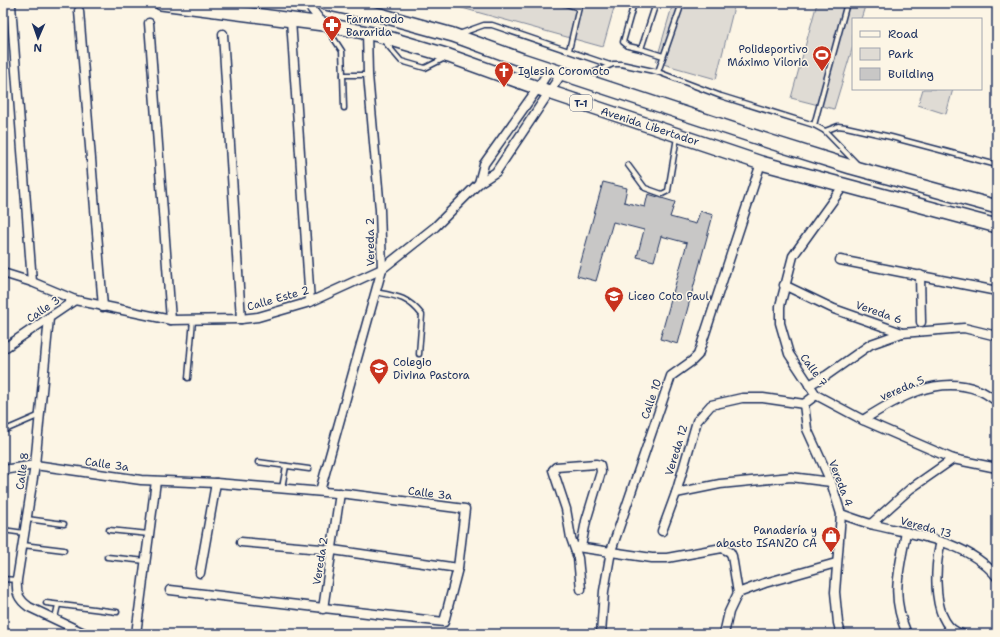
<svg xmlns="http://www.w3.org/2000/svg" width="1000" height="637" viewBox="0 0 1000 637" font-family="'Shantell Sans',sans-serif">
  <rect width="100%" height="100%" fill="#fcf5e5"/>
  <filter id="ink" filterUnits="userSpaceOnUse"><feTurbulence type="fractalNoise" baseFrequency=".025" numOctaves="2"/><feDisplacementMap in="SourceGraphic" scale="8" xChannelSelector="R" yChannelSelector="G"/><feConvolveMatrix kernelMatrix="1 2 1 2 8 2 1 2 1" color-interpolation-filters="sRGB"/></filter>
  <g filter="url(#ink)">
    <g fill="#dfdbd4" stroke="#7d8599">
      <path d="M444,3H626L614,8L603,47Z"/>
      <path d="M673,3H735L716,79L656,62Z"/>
      <path d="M817,3H866L861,19H853V46L834,109L791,98Z"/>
      <path d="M923,89H953L946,114L918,105Z"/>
    </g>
    <path fill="#c8c7c6" stroke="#1b2f5e" d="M603,182L627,188L624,202L645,207L648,194L675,202L670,217L696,224L700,211L713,215L678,344L660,339L687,243L661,236L654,261L637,257L644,230L613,222L596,281L577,276Z"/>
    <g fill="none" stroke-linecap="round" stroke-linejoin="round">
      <g stroke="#1b2f5e" stroke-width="7">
        <g id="lane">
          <path d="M563,3L579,8"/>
          <path d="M634,3L623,42L628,46L641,49"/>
          <path d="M656,3L641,49L663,56"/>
          <path d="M327,28L342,51L343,75"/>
          <path d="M459,34L484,25H492L610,65"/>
          <path d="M384,41L401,61L425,68L445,58"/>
          <path d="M569,50L580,3"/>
          <path d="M658,72L682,3"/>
          <path d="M584,77L613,64H621L658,72L721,96L814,125L825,131L857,164"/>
          <path d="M344,108L343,75H368"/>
          <path d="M814,125L847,3"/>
          <path d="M825,131L838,126L846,127L891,137L997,165"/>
          <path d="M628,165L645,188L662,194L668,191L677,137"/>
          <path d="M375,292C397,296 408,297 422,315L419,354"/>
          <path d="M188,378L193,320"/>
          <path d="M3,431L40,415"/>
          <path d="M258,462L309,469"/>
          <path d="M282,488L286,466"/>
          <path d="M27,519L64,524"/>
          <path d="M3,530L24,533"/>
          <path d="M109,530L149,534"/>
          <path d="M23,545L64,550"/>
          <path d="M107,557L146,561"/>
          <path d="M3,579L17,580"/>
          <path d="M46,603L117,612"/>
          <path d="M55,618L58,605"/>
        </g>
      </g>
      <g stroke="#1b2f5e" stroke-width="11">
        <g id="street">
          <path d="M307,3L323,24"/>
          <path d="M11,5L32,282"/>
          <path d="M79,11L103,307"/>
          <path d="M291,20L310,302"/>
          <path d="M149,23L171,320"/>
          <path d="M223,34L241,319"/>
          <path d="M479,183L484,164L538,88L550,69"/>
          <path d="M844,185L793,256L780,306V323L789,354L816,395L863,420L953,459L997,468"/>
          <path d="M840,260L997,291"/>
          <path d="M3,273L32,282L75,300L171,320L241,319L258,317L310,302L382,269L435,227L479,183L496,172L562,73"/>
          <path d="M920,275L921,322"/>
          <path d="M784,285L834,309L902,333L964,328L997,336"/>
          <path d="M49,318L35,465L17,580C16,593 18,599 29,607L86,634"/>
          <path d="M3,349L75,300"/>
          <path d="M809,385L827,375L871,344L902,333"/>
          <path d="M816,395L804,404L807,429L831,482L841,514L835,592L838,623L841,634"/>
          <path d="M804,404L763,398H742L711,405L697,421L676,493L720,484L791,477L831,482"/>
          <path d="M863,420C896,399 937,374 978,390C985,392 991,398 997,401"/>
          <path d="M3,470L35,465L141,480L216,483L348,494L465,509L458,568L444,622L170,590"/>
          <path d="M320,491L382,269L380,210L368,75L367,32"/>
          <path d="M841,514C852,518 863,522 874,525C916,535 968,541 997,577"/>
          <path d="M871,524L910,489L953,459"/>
          <path d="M662,531L676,493"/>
          <path d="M906,532C899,573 890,594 907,634"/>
          <path d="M241,542L333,550L458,568"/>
          <path d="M941,542C934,565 931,627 962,634"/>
          <path d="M577,547L652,558H667L722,548L730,552L732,556L738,593"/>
          <path d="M581,547L586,521L601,472L600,465L596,464L556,467L553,470L566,509L571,538L578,558L581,589"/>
          <path d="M200,573L216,483"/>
          <path d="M323,609L340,493"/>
          <path d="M136,634L156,481"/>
          <path d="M601,634L604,591L611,551L671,376L692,361L698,355L761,163"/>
          <path d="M724,634L729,612L738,593L765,583L836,563"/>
        </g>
      </g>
      <g stroke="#1b2f5e" stroke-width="16">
        <g id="primary">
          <path d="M161,3L323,24L378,35L449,56L549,92L761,163L997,226"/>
          <path d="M325,3L380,15L453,35L522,60L771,142L851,167L997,207"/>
        </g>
      </g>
      <use href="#lane" stroke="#fcf5e5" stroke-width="4"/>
      <use href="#street" stroke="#fcf5e5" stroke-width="8"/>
      <use href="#primary" stroke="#fcf5e5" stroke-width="13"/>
    </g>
  </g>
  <defs>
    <g id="pharmacy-pin" transform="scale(1)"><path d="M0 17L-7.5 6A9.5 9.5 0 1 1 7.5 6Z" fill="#c8321e" stroke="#fcf5e5"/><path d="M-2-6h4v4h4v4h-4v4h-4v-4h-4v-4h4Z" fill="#fff"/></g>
    <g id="stadium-pin" transform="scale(1)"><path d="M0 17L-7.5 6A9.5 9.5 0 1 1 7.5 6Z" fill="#c8321e" stroke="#fcf5e5"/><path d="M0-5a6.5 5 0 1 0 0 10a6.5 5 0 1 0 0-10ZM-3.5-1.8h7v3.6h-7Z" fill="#fff"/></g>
    <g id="church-pin" transform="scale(1)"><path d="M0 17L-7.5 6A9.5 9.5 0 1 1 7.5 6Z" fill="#c8321e" stroke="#fcf5e5"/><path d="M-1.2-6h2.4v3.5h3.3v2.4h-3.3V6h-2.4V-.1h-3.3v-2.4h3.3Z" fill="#fff"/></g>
    <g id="school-pin" transform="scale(1)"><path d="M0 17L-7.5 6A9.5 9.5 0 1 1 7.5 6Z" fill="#c8321e" stroke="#fcf5e5"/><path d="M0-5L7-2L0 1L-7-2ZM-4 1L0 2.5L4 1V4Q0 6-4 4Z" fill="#fff"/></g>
    <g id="shop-pin" transform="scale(1)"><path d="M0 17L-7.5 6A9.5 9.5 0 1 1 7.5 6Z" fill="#c8321e" stroke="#fcf5e5"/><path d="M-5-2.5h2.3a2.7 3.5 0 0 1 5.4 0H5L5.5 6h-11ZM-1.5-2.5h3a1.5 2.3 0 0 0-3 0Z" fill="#fff"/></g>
  </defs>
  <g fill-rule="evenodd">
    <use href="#pharmacy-pin" x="332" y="25"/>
    <use href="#stadium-pin" x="822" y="55"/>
    <use href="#church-pin" x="504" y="71"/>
    <use href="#school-pin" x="614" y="296"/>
    <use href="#school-pin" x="379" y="368"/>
    <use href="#shop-pin" x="831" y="536"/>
  </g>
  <g text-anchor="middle" stroke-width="3" stroke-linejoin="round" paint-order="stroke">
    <rect fill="#fcf5e5" stroke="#5e6a86" stroke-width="1" x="570" y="95" width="22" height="16" rx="3"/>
    <g font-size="10" font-weight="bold" fill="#1b2f5e">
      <text x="581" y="107">T-1</text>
    </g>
    <g font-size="11" fill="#1b2f5e" stroke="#fcf5e5" text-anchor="start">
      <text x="346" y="23">Farmatodo<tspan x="346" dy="13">Bararida</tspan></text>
      <text x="808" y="53" text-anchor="end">Polideportivo<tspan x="808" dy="13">Máximo Viloria</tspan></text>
      <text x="518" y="75">Iglesia Coromoto</text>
      <text x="628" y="300">Liceo Coto Paul</text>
      <text x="393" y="366">Colegio<tspan x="393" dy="13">Divina Pastora</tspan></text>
      <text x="817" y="534" text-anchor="end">Panadería y<tspan x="817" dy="13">abasto ISANZO CA</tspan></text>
    </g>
    <g font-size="11" fill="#1b2f5e" stroke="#fcf5e5">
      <text transform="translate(650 126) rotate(18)" y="4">Avenida Libertador</text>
      <text transform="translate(370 242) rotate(-91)" y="4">Vereda 2</text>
      <text transform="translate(278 298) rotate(-16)" y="4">Calle Este 2</text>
      <text transform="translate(43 309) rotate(-35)" y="4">Calle 3</text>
      <text transform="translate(879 312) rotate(19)" y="4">Vereda 6</text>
      <text transform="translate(814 370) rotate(54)" y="4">Calle 7</text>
      <text transform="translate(902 388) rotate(-23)" y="4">vereda 5</text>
      <text transform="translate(651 399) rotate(-71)" y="4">Calle 10</text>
      <text transform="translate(676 450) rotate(-73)" y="4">Vereda 12</text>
      <text transform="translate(107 464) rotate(8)" y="4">Calle 3a</text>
      <text transform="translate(22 471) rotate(-82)" y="4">Calle 8</text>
      <text transform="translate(841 483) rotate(69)" y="4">Vereda 4</text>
      <text transform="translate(430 493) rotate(7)" y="4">Calle 3a</text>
      <text transform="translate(926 527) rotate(15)" y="4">Vereda 13</text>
      <text transform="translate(320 561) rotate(-81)" y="4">Vereda 2</text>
    </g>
  </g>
  <rect width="1000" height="637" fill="none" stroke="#fcf5e5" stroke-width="16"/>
  <rect x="8" y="8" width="984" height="621" fill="none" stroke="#1b2f5e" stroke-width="1.5" filter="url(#ink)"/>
  <rect x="852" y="18" width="130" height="72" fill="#fcf5e5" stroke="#a2a6af"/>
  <rect x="860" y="31" width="20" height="6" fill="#fcf5e5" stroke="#a2a6af"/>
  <text x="888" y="38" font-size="12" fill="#1b2f5e">Road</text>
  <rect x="860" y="48" width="20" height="12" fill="#dfdbd4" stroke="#a2a6af"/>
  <text x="888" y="58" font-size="12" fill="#1b2f5e">Park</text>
  <rect x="860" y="68" width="20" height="12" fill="#c8c7c6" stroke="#a2a6af"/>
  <text x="888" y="78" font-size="12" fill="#1b2f5e">Building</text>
  <g transform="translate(38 38) rotate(182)" stroke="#fcf5e5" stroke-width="3" paint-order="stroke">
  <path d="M0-3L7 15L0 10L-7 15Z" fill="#1b2f5e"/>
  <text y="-6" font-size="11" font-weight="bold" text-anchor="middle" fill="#1b2f5e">N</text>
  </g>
</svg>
